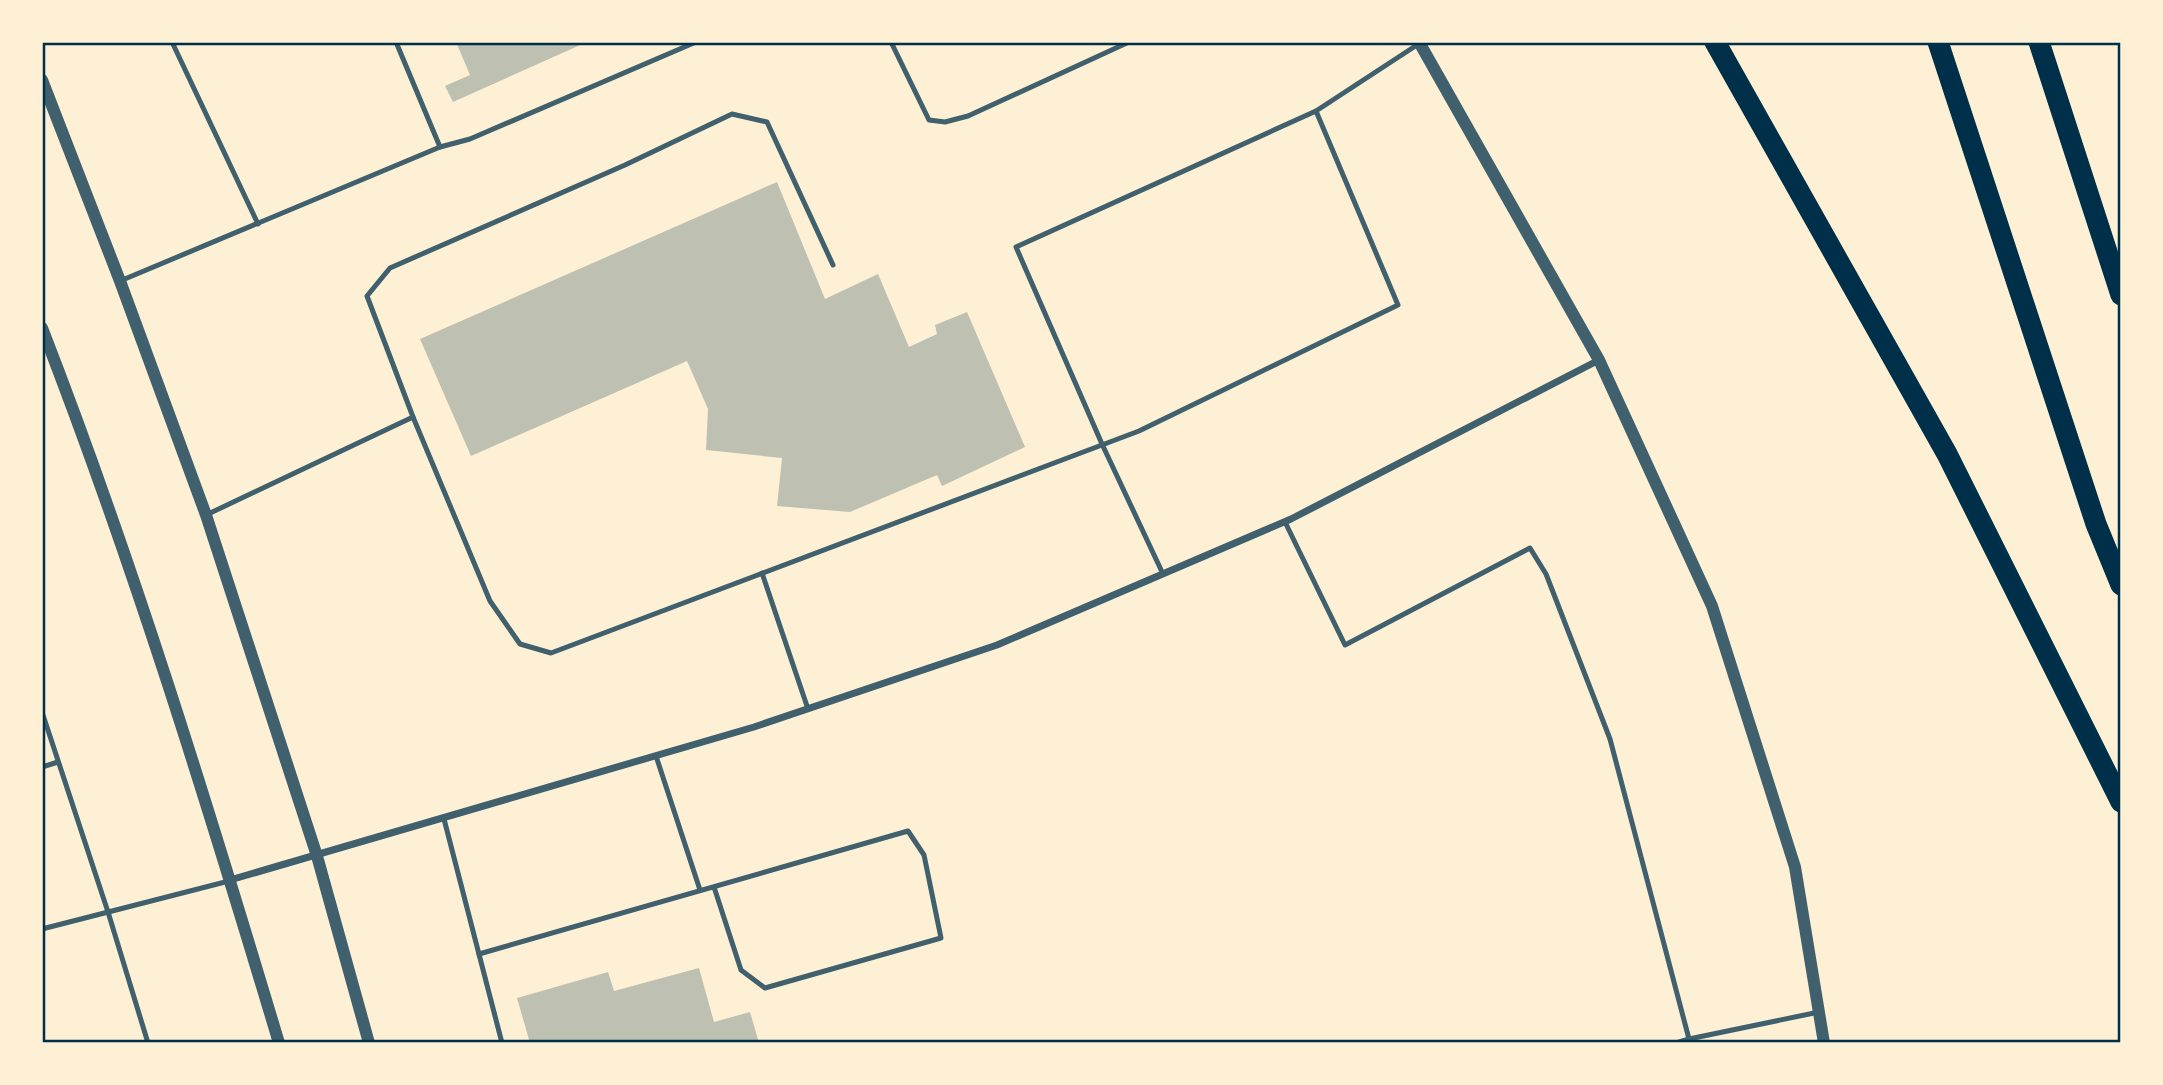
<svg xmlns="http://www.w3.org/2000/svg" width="2163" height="1085" viewBox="0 0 2163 1085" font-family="'Fira Sans Condensed',sans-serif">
  <rect width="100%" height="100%" fill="#fdf0d5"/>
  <g fill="#bec0b2">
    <path d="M456,42H587L453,102L445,86L470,75Z"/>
    <path d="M777,182L825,299L878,274L909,347L937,334L935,325L967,312L1025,447L942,486L937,475L850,512L777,506L782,458L706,450L708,409L687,361L471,456L420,339Z"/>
    <path d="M699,968L714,1022L750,1012L759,1043H530L517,998L608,972L614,991Z"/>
  </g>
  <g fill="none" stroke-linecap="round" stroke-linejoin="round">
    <g stroke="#3f606c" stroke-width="5">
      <path d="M172,42L258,224"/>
      <path d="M396,42L440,147"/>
      <path d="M891,42L929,120L945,122L968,116L1129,42"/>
      <path d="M833,265L767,122L732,114L625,165L390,268L367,296L413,417L490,601L520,644L551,653L1139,431L1398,305L1316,111"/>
      <path d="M120,281L440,147L470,139L696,42"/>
      <path d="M206,515L413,417"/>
      <path d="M1285,522L1345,645L1530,548L1546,574L1610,739L1689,1039L1819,1012"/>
      <path d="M762,573L808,709"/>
      <path d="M1163,574L1102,444L1016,247L1316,111L1420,43"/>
      <path d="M42,712L108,912L148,1043"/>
      <path d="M656,756L700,890"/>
      <path d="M42,767L58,762"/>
      <path d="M444,819L502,1043"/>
      <path d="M42,929L229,881"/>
      <path d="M479,954L908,831L924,855L941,938L765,988L741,970L714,887"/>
      <path d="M1676,1043L1689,1039"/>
    </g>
    <path stroke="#3f606c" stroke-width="7" d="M230,880L754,727L997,645L1291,519L1599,360"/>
    <g stroke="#3f606c" stroke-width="12">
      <path d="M1419,42L1599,360L1712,606L1795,867L1824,1043"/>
      <path d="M42,80L120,281L206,515L317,856L369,1043"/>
      <path d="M42,328C133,562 207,803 279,1043"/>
    </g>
    <g stroke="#003049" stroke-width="21">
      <path d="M1715,42L1947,454L2121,802"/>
      <path d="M1938,42L2096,524L2121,585"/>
      <path d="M2039,42L2121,295"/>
    </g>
  </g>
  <rect width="2163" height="1085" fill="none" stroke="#fdf0d5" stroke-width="88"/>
  <rect x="44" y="44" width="2075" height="997" fill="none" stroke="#003049" stroke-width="2.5"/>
</svg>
